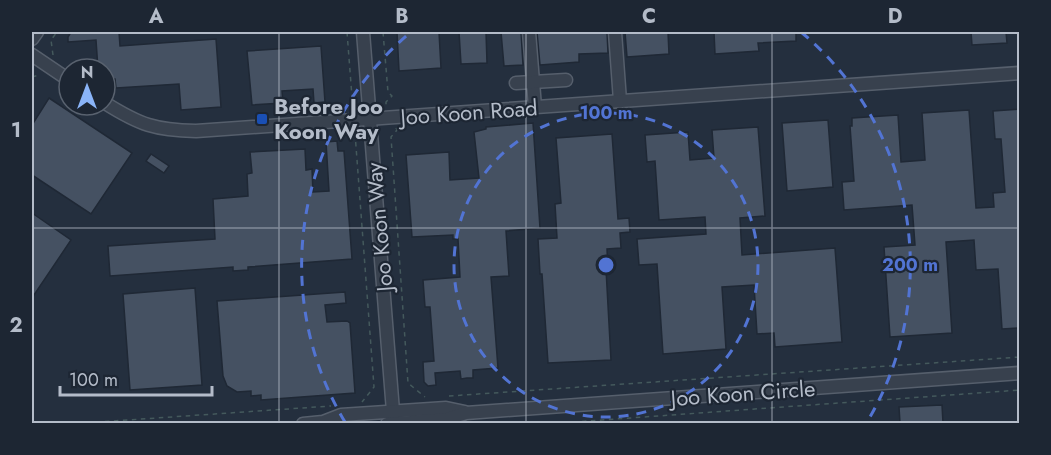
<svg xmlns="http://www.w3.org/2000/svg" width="1051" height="455" viewBox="0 0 1051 455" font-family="Jost,sans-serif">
  <rect width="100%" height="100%" fill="#242f3e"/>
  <g fill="#455162" stroke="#1f2835" stroke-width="1.5">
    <path d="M71,32H119L120,46L216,39L221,107L181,110L179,84L116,88L115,79L105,80V69H98L96,40L68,42V37Z"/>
    <path d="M397,32H439L441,68L399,71Z"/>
    <path d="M459,32H486L487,63L461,64Z"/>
    <path d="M501,32H521L523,65L504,66Z"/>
    <path d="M537,32H607L608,53L579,54V62L540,65Z"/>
    <path d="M625,32H668L669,54L627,57Z"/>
    <path d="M714,32H796V41L758,43L759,51L715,54Z"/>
    <path d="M971,32H1006L1007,43L972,45Z"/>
    <path d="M321,46L325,102L314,103L313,89L282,91L283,103L252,105L247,51Z"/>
    <path d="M49,98L132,153L91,214L32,175V125Z"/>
    <path d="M1020,109V328L1002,329L998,269L976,270L974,240L946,242L952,333L890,337L884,247L915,245L912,205L844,210L842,182L854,181L850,126H852V118L898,115L901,162L925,160L922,113L969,110L976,208L994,207L993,193L1005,192L1001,139H995L993,111Z"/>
    <path d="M828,120L833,187L787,191L782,123Z"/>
    <path d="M533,123L540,228L506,231L509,276L491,277L498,368L473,370V378H467L461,379L460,371L435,373L436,385L428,386L424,382L423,362L434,361L430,307H425L423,280L460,277L458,239H453V235L412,237L406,155L449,152L450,180L479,178L474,132L486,129V127Z"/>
    <path d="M758,127L765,216L740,218L742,255L835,248L842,342L775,347L774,333L757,334L754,285L722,287L726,349L663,354L657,264L639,265L637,239L706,234L705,217L659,220L655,161L647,162L645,135L688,132L690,160L714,158L712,130Z"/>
    <path d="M612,134L618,219L629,218L630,232L620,233L621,248L607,249L608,269H606L611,360L548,363L542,274H540L538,239L557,238L555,204L561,203L556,138Z"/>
    <path d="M337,141L338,151H344L352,259L248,267V270L233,271V267L110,276L108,246L215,239L213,199L248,196L247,174L252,173L250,152L305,149L306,170L312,169L313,192L329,191L326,142Z"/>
    <path d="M151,154L169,166L164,173L146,161Z"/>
    <path d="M32,213L71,240L32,298Z"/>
    <path d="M195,288L202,385L130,390L123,294Z"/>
    <path d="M345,292L346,303L325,305L327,322L347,321L350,323L355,393L261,400V395L251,396V391L237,392L227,386L223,376L217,301Z"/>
    <path d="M942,405L943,423H900L899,407Z"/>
  </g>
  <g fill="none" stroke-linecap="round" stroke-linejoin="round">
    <g stroke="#565f6c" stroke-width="15">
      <g id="minor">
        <path d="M363,32L394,424"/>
        <path d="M529,32L535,107"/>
        <path d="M615,32L620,101"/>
        <path d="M32,39L37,32"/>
        <path d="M32,55L69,80"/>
        <path d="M516,83L566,80"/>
        <path d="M105,103C140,125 155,130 196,131L1020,73"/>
        <path d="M303,424L323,422L341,415L446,408L465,412"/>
        <path d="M387,424L447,419L466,413L1020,373"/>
      </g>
    </g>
    <g stroke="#44595c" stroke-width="1.5" stroke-dasharray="4.5 4.5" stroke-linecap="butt">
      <path d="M347,32L353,110"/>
      <path d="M383,32L388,92L392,96L386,102V105"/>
      <path d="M53,55L51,40L57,32"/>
      <path d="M32,77L39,75"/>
      <path d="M396,128L397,130L391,137L408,383L425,397"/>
      <path d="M355,133L374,387L362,402"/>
      <path d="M449,396L1020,357"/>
      <path d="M69,424L331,406"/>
      <path d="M546,424L1020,390"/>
    </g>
    <use href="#minor" stroke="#38414e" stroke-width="12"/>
  </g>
  <path fill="none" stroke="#b4bcc9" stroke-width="1.5" stroke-opacity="0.55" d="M279,32V424M526,32V424M772,32V424M32,228H1020"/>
  <g fill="none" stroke="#5274d3" stroke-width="3" stroke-dasharray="10 8">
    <circle cx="606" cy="265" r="152"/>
    <path d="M345 422A304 304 0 0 1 411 32M801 32A304 304 0 0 1 867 422"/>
  </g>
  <rect fill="#1a4fb4" stroke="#1d2633" stroke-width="2" x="256" y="113" width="12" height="12" rx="3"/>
  <g text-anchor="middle" stroke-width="4.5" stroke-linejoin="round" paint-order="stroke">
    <g font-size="22" font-weight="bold" fill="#b4bcc9" stroke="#1d2633" text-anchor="start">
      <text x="274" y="114">Before Joo<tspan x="274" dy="25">Koon Way</tspan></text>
    </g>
    <g font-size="22" fill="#b4bcc9" stroke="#1d2633">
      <text transform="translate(469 112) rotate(-4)" y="8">Joo Koon Road</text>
      <text transform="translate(379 227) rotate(-95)" y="8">Joo Koon Way</text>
      <text transform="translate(743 393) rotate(-4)" y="8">Joo Koon Circle</text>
    </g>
  </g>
  <circle cx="606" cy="265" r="9" fill="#5274d3" stroke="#1d2633" stroke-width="3"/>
  <g font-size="18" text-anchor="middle" font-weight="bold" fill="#5274d3" stroke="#1d2633" stroke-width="4.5" stroke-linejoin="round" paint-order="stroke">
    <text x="606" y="119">100 m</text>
    <text x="910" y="271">200 m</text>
  </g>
  <rect width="1051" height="455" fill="none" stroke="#1d2633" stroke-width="66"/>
  <g transform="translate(87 87)"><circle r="28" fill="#1d2633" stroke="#59626f" stroke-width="1.5"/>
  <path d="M0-4.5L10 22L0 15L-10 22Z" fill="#8ab4f8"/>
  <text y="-9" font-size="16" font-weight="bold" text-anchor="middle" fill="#b4bcc9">N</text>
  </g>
  <path d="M60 386v9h152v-9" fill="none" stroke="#b4bcc9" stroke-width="3"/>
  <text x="69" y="386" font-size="18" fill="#b4bcc9" stroke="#1d2633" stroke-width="4.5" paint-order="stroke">100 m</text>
  <rect x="33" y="33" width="985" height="389" fill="none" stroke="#b4bcc9" stroke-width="2"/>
  <g font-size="20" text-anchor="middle" font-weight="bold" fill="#b4bcc9">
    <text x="156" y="23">A</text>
    <text x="402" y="23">B</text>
    <text x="649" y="23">C</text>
    <text x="895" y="23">D</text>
    <text x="16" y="137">1</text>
    <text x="16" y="332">2</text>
  </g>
</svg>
